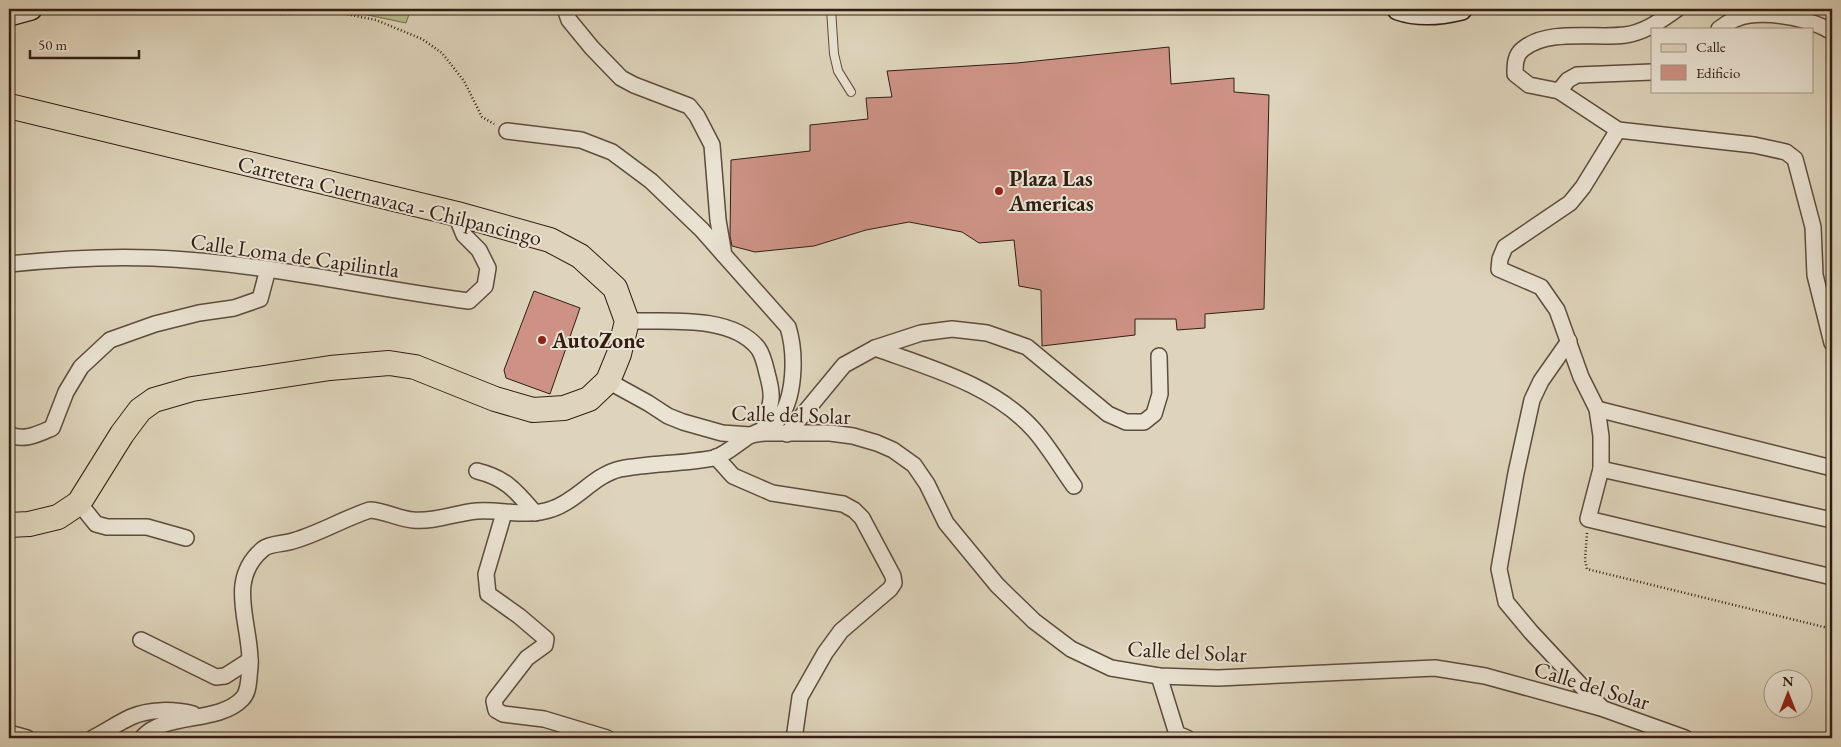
<svg xmlns="http://www.w3.org/2000/svg" width="1841" height="747" viewBox="0 0 1841 747" font-family="'EB Garamond',serif">
  <rect width="100%" height="100%" fill="#ded4bb"/>
  <filter id="stains"><feTurbulence type="fractalNoise" baseFrequency=".004" numOctaves="4"/><feColorMatrix values="0 0 0 0 .2 0 0 0 0 .09 0 0 0 0 .02 0 0 0 .5 -.17"/></filter>
  <radialGradient id="worn" r=".72"><stop offset=".6" stop-color="#630" stop-opacity="0"/><stop offset="1" stop-color="#630" stop-opacity=".3"/></radialGradient>
  <path fill="#b8bb8b" stroke="#756c4f" d="M339,9H411L406,23Z"/>
  <g fill="#cd9285" stroke="#321e13">
    <path d="M1169,47L1171,84L1234,78V92L1269,95L1264,309L1205,314V328L1177,330L1176,319H1135V335L1042,346L1041,290L1019,286L1014,240L979,243L962,232L909,222L866,230L814,246L755,252L732,246L730,236L731,160L810,151V125L868,119L866,98L892,97L887,71L1017,63Z"/>
    <path d="M534,291L580,308L550,394L506,378L504,370Z"/>
  </g>
  <g fill="none" stroke-linecap="round" stroke-linejoin="round">
    <g stroke="#5d4c3d" stroke-width="10">
      <path id="service" d="M831,9L834,54L838,71L851,92"/>
    </g>
    <g stroke="#5d4c3d" stroke-width="18">
      <g id="minor">
        <path d="M1677,9C1661,20 1646,32 1625,35C1595,39 1549,28 1523,49C1515,55 1515,65 1515,74L1529,85L1559,91L1618,130L1754,145L1786,152L1795,159L1813,227L1815,275L1832,343"/>
        <path d="M1719,29C1728,22 1738,16 1750,15C1774,12 1812,19 1832,32"/>
        <path d="M1559,91L1568,80L1577,75L1652,72"/>
        <path d="M1618,130L1583,187L1570,203L1505,247L1500,259L1499,269L1541,287L1557,310L1581,377L1597,409L1601,436V469L1588,519L1832,577"/>
        <path d="M507,131L581,140L612,152L651,181L702,230L724,255"/>
        <path d="M9,264C57,259 104,256 153,258C259,262 363,287 469,301L485,286L488,268L479,250L464,235L455,213"/>
        <path d="M627,321C665,322 731,314 758,348C763,355 765,364 767,373C769,381 772,390 771,399C770,409 766,419 764,429"/>
        <path d="M1569,341L1541,381L1532,400L1516,473L1499,569L1506,602L1531,632L1601,707"/>
        <path d="M875,348C930,368 994,385 1034,430C1049,447 1061,468 1074,486"/>
        <path d="M608,381L648,403L668,416L683,422L722,433L750,435L764,433H830L853,436L877,443L893,450L914,465L927,484L946,523L997,585L1034,621L1071,649L1111,668L1159,676L1218,678L1435,668L1485,676L1601,708L1685,738"/>
        <path d="M1597,409L1832,468"/>
        <path d="M9,434C23,442 38,434 52,428L66,392L81,367L110,340L155,324L199,313L234,308L260,299L268,269"/>
        <path d="M787,434L844,365L875,348L921,333L952,329L987,333L1027,347L1108,414L1126,422H1144L1154,414L1160,394L1159,356"/>
        <path d="M716,457L733,476L772,493L843,504L854,510L862,518L893,576L894,583L890,589L841,631L825,653L800,697L795,732L796,738"/>
        <path d="M1601,469L1832,520"/>
        <path d="M477,471C506,478 516,491 535,513"/>
        <path d="M79,503L96,524L107,527H147L186,538"/>
        <path d="M504,513L486,574L488,594L519,616L546,639L545,645L527,658L496,698L494,701L496,710L503,714L544,719L607,738"/>
        <path d="M141,640L216,677L225,676L250,660"/>
        <path d="M1159,676L1177,734L1187,738"/>
        <path d="M9,733L27,738"/>
        <path d="M93,738C105,732 118,723 131,717C149,709 174,709 193,714"/>
        <path d="M142,738C163,712 218,724 242,699C248,693 248,686 249,678C249,672 251,665 250,659C249,620 227,579 263,549C269,544 281,544 289,542C317,535 342,519 370,510C386,511 399,519 413,520C435,522 455,513 477,511C502,509 527,518 552,509C577,501 594,475 620,469C651,463 683,464 714,458C725,455 737,444 746,438C755,432 768,429 776,422C796,401 796,353 788,327L724,255L718,220L712,145L697,116L689,106L634,85L621,78L592,48L569,20L565,9"/>
      </g>
    </g>
    <g stroke="#321e13" stroke-width="24">
      <g id="secondary">
        <path d="M1398,9C1418,16 1441,14 1461,9"/>
        <path d="M9,15L31,9"/>
      </g>
    </g>
    <g stroke="#321e13" stroke-width="26">
      <path id="primary" d="M9,106L461,215L550,240L580,256L615,288L627,321L619,354L608,381L589,399L564,408L533,410L495,399L415,367L389,363L330,368L192,389L154,400L140,410L122,434L79,503L58,517L29,524L9,525"/>
    </g>
    <g stroke="#321e13" stroke-width="2.5" stroke-dasharray="1 2.5" stroke-linecap="butt">
      <path d="M257,9L281,14L341,13L376,20L422,39L442,53L464,81L482,117L494,124"/>
      <path d="M1587,533L1585,560L1587,569L1832,629"/>
    </g>
    <use href="#service" stroke="#eae3d3" stroke-width="8"/>
    <use href="#minor" stroke="#eae3d3" stroke-width="15"/>
    <use href="#secondary" stroke="#eae3d3" stroke-width="21"/>
    <use href="#primary" stroke="#ded4bb" stroke-width="24"/>
  </g>
  <g fill="#8f2418" stroke="#eae3d3" stroke-width="2">
    <circle cx="999" cy="191" r="5"/>
    <circle cx="542" cy="340" r="5"/>
  </g>
  <g text-anchor="middle" stroke-width="4" stroke-linejoin="round" paint-order="stroke">
    <g font-size="22" font-weight="bold" fill="#321e13" stroke="#eae3d3" text-anchor="start">
      <text x="1009" y="186">Plaza Las<tspan x="1009" dy="25">Americas</tspan></text>
      <text x="552" y="348">AutoZone</text>
    </g>
    <g font-size="22" fill="#321e13" stroke="#eae3d3">
      <text transform="translate(390 200) rotate(14)" y="8">Carretera Cuernavaca - Chilpancingo</text>
      <text transform="translate(295 255) rotate(8)" y="8">Calle Loma de Capilintla</text>
      <text transform="translate(791 414) rotate(2)" y="8">Calle del Solar</text>
      <text transform="translate(1187 651) rotate(3)" y="8">Calle del Solar</text>
      <text transform="translate(1592 685) rotate(17)" y="8">Calle del Solar</text>
    </g>
  </g>
  <rect width="1841" height="747" fill="none" stroke="#ded4bb" stroke-width="30"/>
  <rect x="10" y="10" width="1821" height="727" fill="none" stroke="#321e13" stroke-width="2.5"/>
  <rect x="15" y="15" width="1811" height="717" fill="none" stroke="#321e13"/>
  <rect x="1651" y="28" width="162" height="65" fill="#eae3d3" stroke="#a09486"/>
  <rect x="1661" y="44" width="25" height="8" fill="#ded4bb" stroke="#a09486"/>
  <text x="1696" y="52" font-size="15" fill="#321e13">Calle</text>
  <rect x="1661" y="65" width="25" height="15" fill="#cd9285" stroke="#a09486"/>
  <text x="1696" y="78" font-size="15" fill="#321e13">Edificio</text>
  <g transform="translate(1788 694)"><circle r="24" fill="#eae3d3" stroke="#a09486"/>
  <path d="M0-4L9 19L0 12L-9 19Z" fill="#8f2418"/>
  <text y="-8" font-size="14" font-weight="bold" text-anchor="middle" fill="#321e13">N</text>
  </g>
  <path d="M30 50v8h109v-8" fill="none" stroke="#321e13" stroke-width="2.5"/>
  <text x="38" y="50" font-size="15" fill="#321e13" stroke="#eae3d3" stroke-width="4" paint-order="stroke">50 m</text>
  <rect width="100%" height="100%" filter="url(#stains)"/>
  <rect width="100%" height="100%" fill="url(#worn)"/>
</svg>
